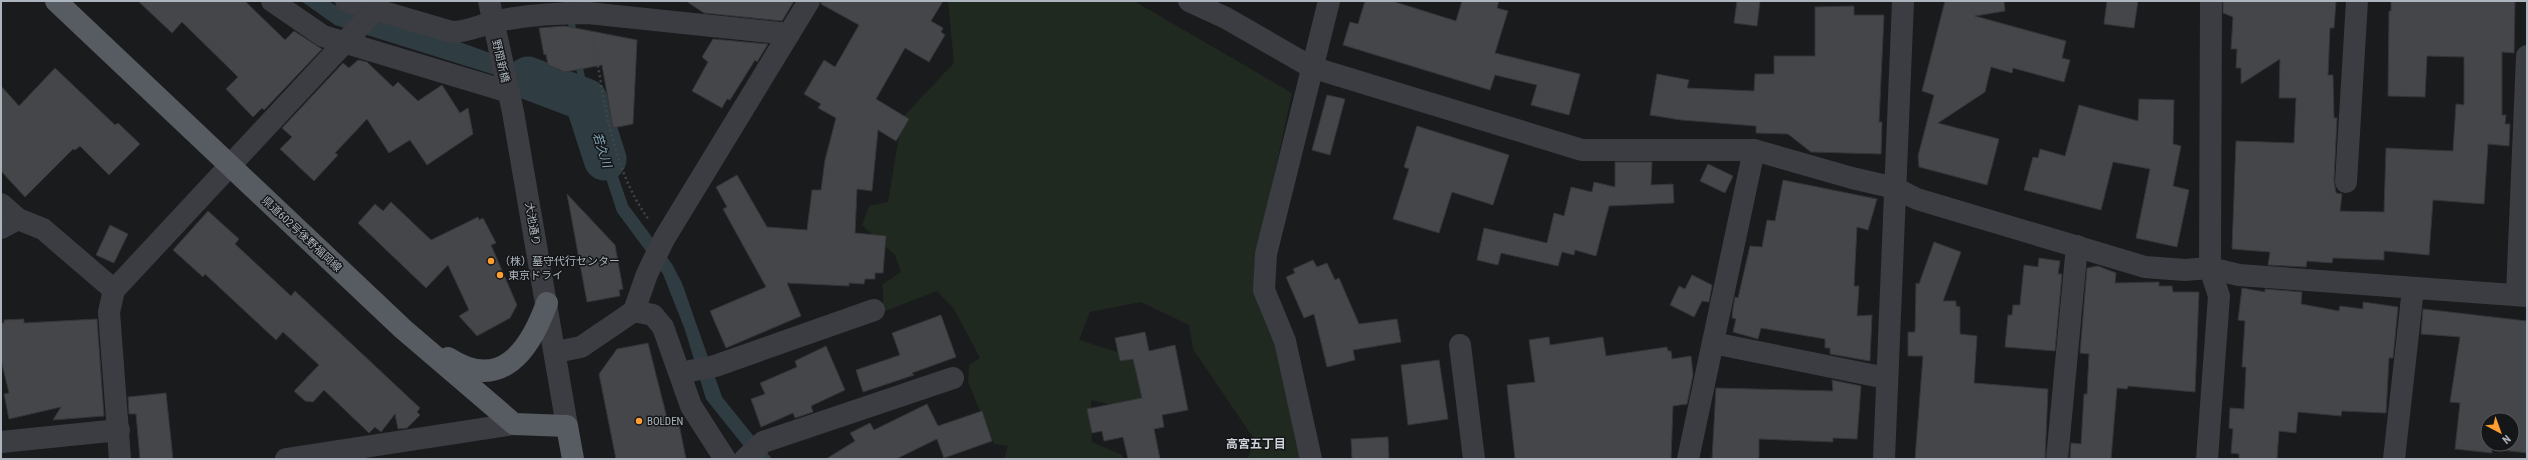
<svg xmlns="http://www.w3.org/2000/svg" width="2528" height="460" viewBox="0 0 2528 460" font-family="'Roboto Condensed','Noto Sans JP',sans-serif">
  <rect width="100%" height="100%" fill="#1a1b1d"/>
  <path fill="#202920" d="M948,1H1134L1292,93L1257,254L1278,343L1300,459H1248L1254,439L1193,349L1189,325L1141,302L1090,312L1079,340L1134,357L1148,413L1091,400L1092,442L1122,455L1123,459H1004L1008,446L994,444L968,382L969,365L980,358L954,309L937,291L883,312V284L901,272L895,255L862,225L869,206L888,202L902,118L954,63Z"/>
  <path fill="#2f3d43" d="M301,1H329L342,10L457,41L545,73L577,92L596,112L628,205L672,264L682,283L722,397L772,459H754L706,399L685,330L663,274L617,212L589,126L569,103L556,94L335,25Z"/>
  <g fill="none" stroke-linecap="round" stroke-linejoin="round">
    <g stroke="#2f3d43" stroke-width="7">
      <path d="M567,1L574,36"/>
      <path d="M578,60L586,100"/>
    </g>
    <path stroke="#2f3d43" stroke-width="43" d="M528,78L586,100L605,159"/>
  </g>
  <g fill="#44464a" stroke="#343539" fill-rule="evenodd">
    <path d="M138,1H245L285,40L294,31L322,49L264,110L262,108L253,117L226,89L238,77L182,22L172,33Z"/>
    <path d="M686,1H794L782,21L704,13Z"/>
    <path d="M821,1H943L931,21L943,28L941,32L945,35L929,62L905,48L876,99L909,119L896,141L878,130L872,191L857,189L855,233L886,236L883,273H875V279H865L864,284L849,283V286L787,283L801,316L726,348L710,311L766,287L723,209L727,207L716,187L737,175L767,227L807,230L812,190H821L825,160L836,118L818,108L821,104L804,94L824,60L835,67L859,25L821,4Z"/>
    <path d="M1365,1H1392L1456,21L1462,1H1499L1497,8L1508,11L1495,53L1580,74L1569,115L1531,105L1537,85L1495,75L1490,90L1343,45L1350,22L1358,24Z"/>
    <path d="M1737,1H1760L1757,26L1734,23Z"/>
    <path d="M1945,1H2004L2005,11L1975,16L2066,41L2062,58L2070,60L2064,82L2013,68L2012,73L1991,67L1985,92L1938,123L1999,139L1987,185L1919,167L1918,156L1934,95L1922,91Z"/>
    <path d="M2107,1H2138L2134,28L2104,24Z"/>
    <path d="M2223,1H2336L2334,28H2330L2328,75H2333L2334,118H2337L2334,181L2336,193L2342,194L2340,211L2384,212L2386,148L2453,151L2456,104L2464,105V57L2427,56L2425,97L2388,96L2389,11H2391V1H2515L2514,53L2502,52V115H2506L2505,124H2510L2509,146L2488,144L2484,204L2433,200L2429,255L2384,251V260L2333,258L2332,263L2307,261L2306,267L2268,265L2270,252L2232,249L2236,141L2294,143L2296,98H2279L2280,59L2241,84V68H2236L2237,49H2231L2233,17L2223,13Z"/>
    <path d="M1854,6V15H1884L1879,122H1882L1881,154L1811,152L1788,134L1756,133V126L1681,120L1650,115L1657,74L1689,80L1687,88L1754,91L1755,74H1774V56H1815V7Z"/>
    <path d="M565,26L637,40L633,124L613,128L602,65L565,72L548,65L546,54L544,55L539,28Z"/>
    <path d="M713,39L768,44L757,62L755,60L730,100L727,99L722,108L692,91L708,62L702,57Z"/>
    <path d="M358,60L367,62L393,87L398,82L418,101L442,85L460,113L468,108L473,134L427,165L410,140L389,153L367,119L335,153L338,155L314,181L280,149L292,137L282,128L343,63L349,68Z"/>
    <path d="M55,68L115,125L118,123L140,144L109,175L80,146L75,150L73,149L25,197L1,171V86L19,106Z"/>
    <path d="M1327,95L1345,99L1330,155L1312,150Z"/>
    <path d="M2139,99L2174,100L2173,144L2181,146L2173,186L2189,190L2177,247L2136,238L2150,169L2113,162L2101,210L2024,190L2033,157L2038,158L2040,149L2065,156L2079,105L2138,121Z"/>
    <path d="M1417,126L1509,155L1493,205L1452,192L1439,233L1393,219L1409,169L1404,167Z"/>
    <path d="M1615,162H1652L1651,185L1673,184L1674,203L1609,206L1596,256L1575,250L1574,255L1562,252L1558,266L1501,253L1498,265L1477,260L1484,228L1547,243L1554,213L1564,216L1571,187L1592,192L1594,182L1615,187Z"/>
    <path d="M1708,164L1733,176L1725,193L1700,181Z"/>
    <path d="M1783,180L1877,199L1868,230L1857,227L1854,286H1859L1857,316L1872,315L1870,361L1830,354V348H1825V339L1761,328L1758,339L1733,332L1736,319L1732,318L1733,308L1735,297L1738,298L1750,246L1762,247L1767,220L1775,221Z"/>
    <path d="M567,194L615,245L623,289L619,290L620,296L587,302Z"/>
    <path d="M391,202L431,240L478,217L479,220L483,218L496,243L491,245L517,305L510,318L477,336L459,316L469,310L448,265L426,288L358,223L375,204L383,211Z"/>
    <path d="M208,211L239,239L235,244L291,296L295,291L420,408L417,412L420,415L407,428L398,429L395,414L381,432L375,427L369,433L324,390L313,402L305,401L294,391L319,365L283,332L276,340L205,274L203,277L173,250Z"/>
    <path d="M110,225L128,234L114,263L96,255Z"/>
    <path d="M1934,242L1961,252L1943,301H1956V306L1960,307V334L1977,336L1974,383L2048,389L2045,459H1915L1923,356H1908V332H1915L1916,283L1919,284Z"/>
    <path d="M2039,258L2060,261L2058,274H2062L2055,351L2005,347L2008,315H2012L2013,305H2020L2024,265L2038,267Z"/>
    <path d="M1313,260L1317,267L1327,263L1335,280L1339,278L1359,324L1397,319L1401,342L1353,350L1355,360L1327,367L1314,314L1304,318L1286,277L1295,273L1293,269Z"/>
    <path d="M2098,266L2116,273L2115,283L2159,282V286H2172L2173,292H2199L2195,392L2128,386L2127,389L2117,388L2111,459H2070L2071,443L2081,444L2084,394H2087L2089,354L2080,353L2087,268Z"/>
    <path d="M1692,275L1712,285L1709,302L1702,301L1694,317L1670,305L1679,286L1685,289Z"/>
    <path d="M2242,288L2265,292V289L2302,292L2301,304L2339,311L2340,306L2363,309V302L2398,307L2393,358H2389L2386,413L2342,411L2341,416L2298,412L2296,433L2279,431L2277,459H2239V454L2231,453L2233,429L2229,428L2230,408L2244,409L2246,367H2242L2245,321L2238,320Z"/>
    <path d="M2423,309L2527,321V453L2492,449V453L2455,449L2460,403L2450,402L2460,337L2421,334ZM2488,420H2512V444H2488Z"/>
    <path d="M941,315L956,357L912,373L914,375L863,392L856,370L900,355L892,333Z"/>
    <path d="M24,319V323L97,319L104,416L53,420L61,407L9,419L4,394L9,393L1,360V323H4V320Z"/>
    <path d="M1145,332L1149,351L1175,345L1188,410L1162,415L1164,427L1154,429L1160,459H1128L1123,437L1104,441L1102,431L1092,433L1087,409L1142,398L1133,359L1120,361L1115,338Z"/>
    <path d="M1549,337L1550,345L1603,337L1606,356L1667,347L1668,351H1671L1672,359L1691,356L1693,375L1687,404L1673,406L1671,459H1515L1507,385L1535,382L1529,340Z"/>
    <path d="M648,343L669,426L679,424L686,459H616L599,374L617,349Z"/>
    <path d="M826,346L845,390L811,406L813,412L795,418L793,413L761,427L751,399L765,394L760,383L797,367L795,361Z"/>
    <path d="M1439,360L1448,419L1408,425L1401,365Z"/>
    <path d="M1832,380L1861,386L1857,439L1833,438V442L1759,439V457L1757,459H1712L1716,388L1833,391Z"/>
    <path d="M166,393L173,459H140L136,414H129L128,397Z"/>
    <path d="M927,404L938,426L982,411L992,441L944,458L937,439L896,459H826L855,441L850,433L870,423L874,430Z"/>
    <path d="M1388,437L1389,459H1352L1351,439Z"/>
  </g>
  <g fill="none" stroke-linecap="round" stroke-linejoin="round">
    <path stroke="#414549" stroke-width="2.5" stroke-dasharray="2 3" stroke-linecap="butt" d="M593,36C604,98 611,168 649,220"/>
    <g stroke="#3b3d42" stroke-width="22">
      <path d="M272,1L323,36L509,92"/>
      <path d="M346,1L452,32C467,32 478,26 493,22C524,15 556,13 588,13L789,34"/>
      <path d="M489,1L513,112L567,426"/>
      <path d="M1189,1L1226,18L1311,67L1582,150H1754L1852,178L1895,188L1917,199L2145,267L2185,270L2210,268L2239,275L2527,296"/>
      <path d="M2346,182L2357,1"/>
      <path d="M1,204L18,219L1,228"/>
      <path d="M18,219L43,229L114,290"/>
      <path d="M2517,295L2527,56"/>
      <path d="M634,311L653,315L663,327L691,406L725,459"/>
      <path d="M1713,343L1886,378"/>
      <path d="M1460,345L1474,459"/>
      <path d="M556,352L581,347L634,311L647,274L664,239L809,1"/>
      <path d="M680,373L715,366L874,310"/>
      <path d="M1,442L119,430"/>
      <path d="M120,459L109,312L114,290L374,11"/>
      <path d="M286,459L514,424"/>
      <path d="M745,459L763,442L953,378"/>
      <path d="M1311,459L1285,341L1264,290L1266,254L1329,1"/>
      <path d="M1688,459L1754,150"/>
      <path d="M1884,459L1903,1"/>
      <path d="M2057,459L2077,246"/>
      <path d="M2207,459L2219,296L2210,268L2211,1"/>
      <path d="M2394,459L2413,289"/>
    </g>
    <g stroke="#575b62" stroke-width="22">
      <path d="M56,1L403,329L514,424L567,426L573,459"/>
      <path d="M448,358C501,393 530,350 547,303"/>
    </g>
  </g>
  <g fill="#fe9e31" stroke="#151618" stroke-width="1.5">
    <circle cx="491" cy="261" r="4"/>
    <circle cx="500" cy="275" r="4"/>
    <circle cx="639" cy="421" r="4"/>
  </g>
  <g text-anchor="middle" stroke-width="3" stroke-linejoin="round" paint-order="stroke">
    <g font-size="11" fill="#acb4bd" stroke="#151618">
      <text transform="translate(501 61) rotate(77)" y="4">野間新橋</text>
      <text transform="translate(533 224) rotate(80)" y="4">大池通り</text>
      <text transform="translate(302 234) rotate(43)" y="4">県道602号後野福岡線</text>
    </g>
    <g font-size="11" fill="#acb4bd" stroke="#151618" text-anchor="start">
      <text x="499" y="265">（株）墓守代行センター</text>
      <text x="508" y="279">東京ドライ</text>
      <text x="647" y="425">BOLDEN</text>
    </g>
    <g font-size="12" font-style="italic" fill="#82a7ba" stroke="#151618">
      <text transform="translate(602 150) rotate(72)" y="4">若久川</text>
    </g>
    <g font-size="12" font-weight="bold" fill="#ced2d9" stroke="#151618">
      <text x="1256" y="448">高宮五丁目</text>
    </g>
  </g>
  <rect width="2528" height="460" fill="none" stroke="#acb4bd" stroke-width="4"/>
  <g transform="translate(2500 432) rotate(139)"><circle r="19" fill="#151618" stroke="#51555a"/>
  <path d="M0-3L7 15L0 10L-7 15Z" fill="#fe9e31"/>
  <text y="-6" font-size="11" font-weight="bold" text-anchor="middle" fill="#acb4bd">N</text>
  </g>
</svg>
